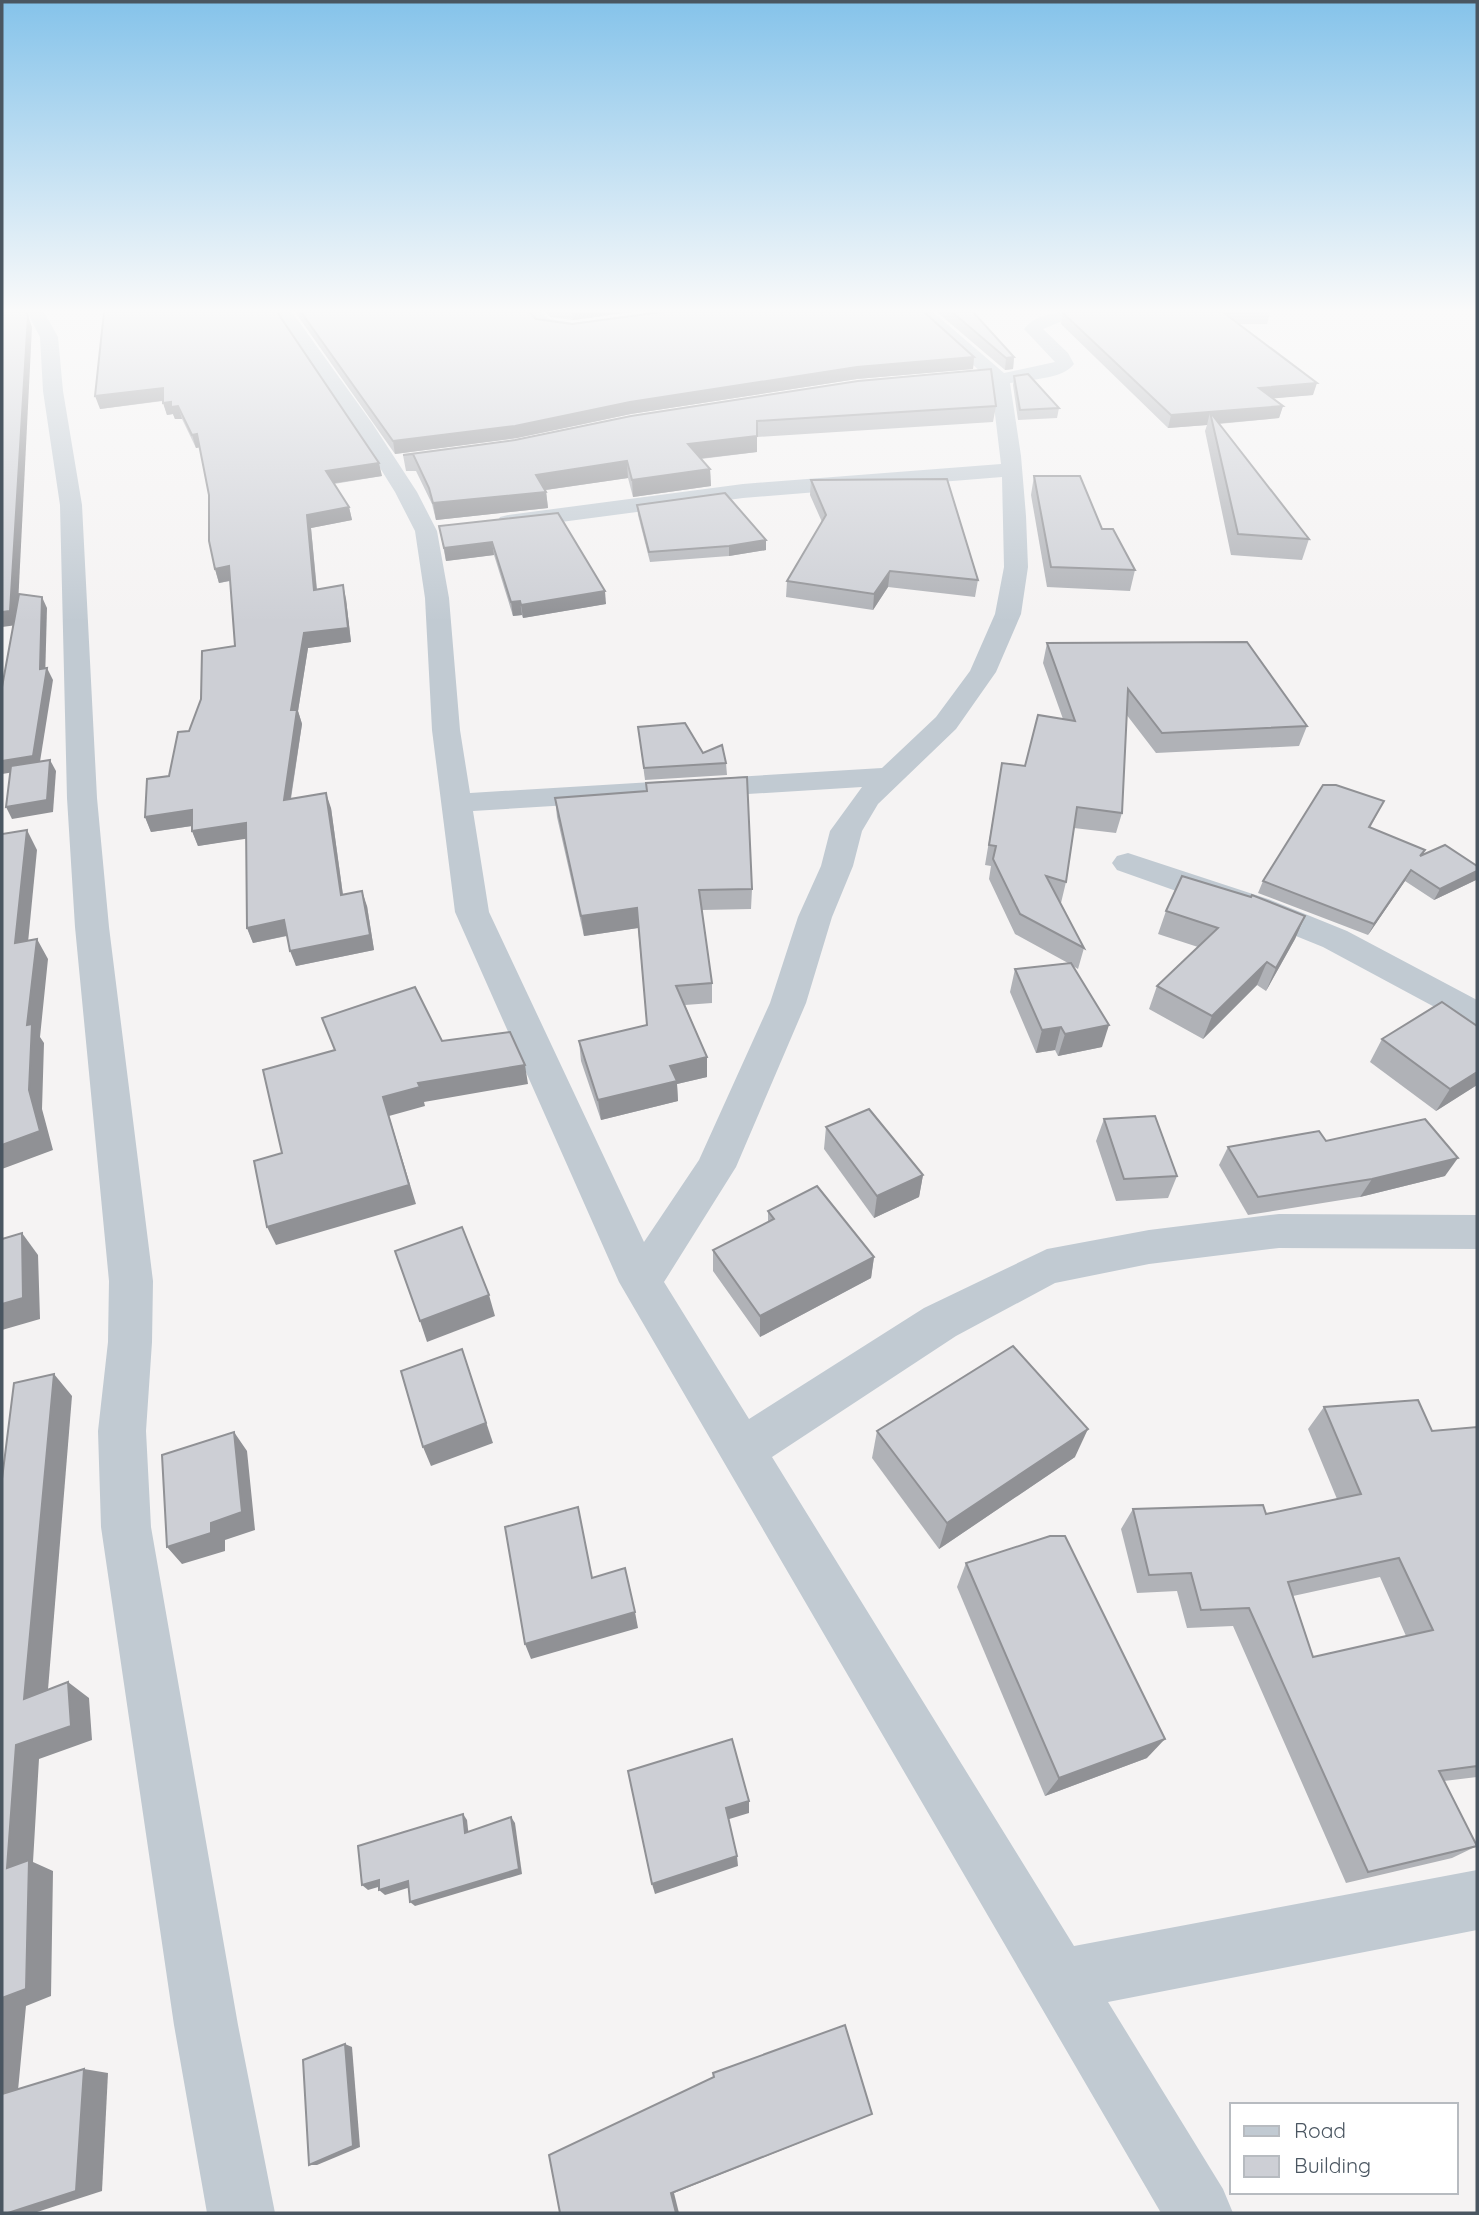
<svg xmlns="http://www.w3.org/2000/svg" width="1479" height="2215" viewBox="0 0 1479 2215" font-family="Quicksand,sans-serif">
  <rect width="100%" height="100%" fill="#f5f3f3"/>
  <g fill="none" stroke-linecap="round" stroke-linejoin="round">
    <g fill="#c1cad2" fill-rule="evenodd">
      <path d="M27,312H44L58,337L63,391L82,505L97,798L109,927L153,1281L152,1342L146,1431L151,1527L238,2025L275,2213H207L174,2025L101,1527L98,1431L108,1342L109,1281L75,927L67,798L60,505L43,391L40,337Z"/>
      <path d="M275,312H292L372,423L417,492L437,531L449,598L460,730L470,793L882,768L936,717L970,671L995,614L1004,567L1002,477L743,498L508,529L500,527L497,522L500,517L508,515L743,484L1001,464L991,381L914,312H933L1004,373L1055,362L1024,329C1036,314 1056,312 1073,312L1067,319L1043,329L1068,353L1074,364C1062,380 1029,379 1010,383L1021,456L1026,516L1028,567L1021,614L996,672L956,729L878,804L862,831L853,866L832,917L806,1003L736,1167L664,1282L749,1419L924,1308L1047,1249L1149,1230L1279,1214L1477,1215V1249L1279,1248L1149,1264L1055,1283L956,1336L772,1457L1074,1946L1477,1870V1930L1108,2002L1223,2189L1233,2213H1161L619,1282L455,912L432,730L425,598L415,531L395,492L352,423ZM862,787L830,831L821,866L798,917L770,1003L699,1160L644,1242L489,912L473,811Z"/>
      <path d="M521,312H540L549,319L573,323L652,312H701L693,317L573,333L538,328Z"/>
      <path d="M1128,853L1268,899L1347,931L1477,1000V1032L1464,1028L1442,1011L1323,947L1244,915L1117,870L1112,863L1117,856Z"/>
    </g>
  </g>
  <g fill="#b0b2b7" fill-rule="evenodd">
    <path d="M104,312L382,476L334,484L349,507L352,520L311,528L317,589L346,599L351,642L308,648L298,711L302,724L291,799L331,808L343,895L367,906L374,950L296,966L287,936L253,943L247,928L246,838L198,846L192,831V826L151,832L145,817L169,776L189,731L235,646L230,581L219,583L215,569L209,495L200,447L196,448L182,419H175L173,414L167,415L163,401L100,409Z"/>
    <path d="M295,312H529L536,319L572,324L974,357L973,369L857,379L631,414L517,438L395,454Z"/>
    <path d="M544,312H631L573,320L550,317Z"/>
    <path d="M937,312H973L1014,357L1013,369L1005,370Z"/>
    <path d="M1063,313H1270L1267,324H1239L1313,395L1273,398L1283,406L1279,418L1219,424L1309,539L1302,560L1231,555L1205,431L1207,425L1168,428L1061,324Z"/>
    <path d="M1014,376L1059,408L1057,418L1018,420L1013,385Z"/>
    <path d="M996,406L993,422L757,437V452L701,459L710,469L711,486L633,497L628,478L546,490L548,508L436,520L432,504L416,471H406L403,455L515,440L631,416Z"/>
    <path d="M1034,476L1102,529L1135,570L1130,591L1047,587L1031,495Z"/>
    <path d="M811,480L978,580L975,597L888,587L873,610L786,597L787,581L822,522L810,495Z"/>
    <path d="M637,505L766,540V550L729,556L650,562L638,515Z"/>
    <path d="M558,513L606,604L523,618L522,615L513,616L494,555L446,561L439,526Z"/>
    <path d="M1047,643L1307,726L1299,746L1156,753L1126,714L1122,813L1116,833L1074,828L1066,882L1061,903L1060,902L1084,948L1078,969L1073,966L1102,1047L1058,1056L1055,1050L1036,1053L1010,992L1015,969L1068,963L1015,934L989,879L991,866L985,865L1002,763L1025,766L1063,719L1043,663Z"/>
    <path d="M638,727L726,763L727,775L645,780Z"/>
    <path d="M555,798L752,889L751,909L702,910L712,983V1003L685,1005L707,1057V1077L677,1084L678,1101L601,1120L581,1061L579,1041L647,1025L638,928L584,936L557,817Z"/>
    <path d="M1384,801L1370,828L1422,856L1476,880L1434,900L1405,881L1368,935L1258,893L1263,881Z"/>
    <path d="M1166,911L1305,916L1295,939L1266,991L1257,985L1203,1039L1149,1009L1157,986L1198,947L1158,934Z"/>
    <path d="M1382,1039L1477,1085L1436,1111L1370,1062Z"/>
    <path d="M1104,1119L1177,1176L1168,1198L1116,1201L1096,1141Z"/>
    <path d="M826,1127L923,1175L919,1197L874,1218L824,1149Z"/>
    <path d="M1326,1141L1445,1176L1360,1197L1248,1215L1219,1165L1228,1147Z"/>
    <path d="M768,1211L874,1257L871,1278L760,1337L713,1271V1250L768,1222Z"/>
    <path d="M1324,1407L1432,1431L1477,1427V1777L1444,1781L1477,1846L1452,1858L1346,1883L1233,1626L1187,1628L1177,1591L1137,1593L1121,1529L1133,1509L1266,1514L1337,1499L1308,1429ZM1380,1577L1406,1636L1313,1657L1293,1596Z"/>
    <path d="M877,1431L1075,1457L939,1549L872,1458Z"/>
    <path d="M966,1563L1147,1758L1045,1796L957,1587Z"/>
  </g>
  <g fill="#909195">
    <path d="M572,312H631L573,320Z"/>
    <path d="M28,316L32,327L17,625L2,627V612Z"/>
    <path d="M974,357L973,369L857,379L631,414L517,438L395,454L393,441L630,402L857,367Z"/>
    <path d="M1014,357L1013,369L1005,370L1006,358Z"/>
    <path d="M1317,383L1313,395L1256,400L1259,388Z"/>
    <path d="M163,388L167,400L100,409L95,396Z"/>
    <path d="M171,402L178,406L182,419H175L173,414L167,415L163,403Z"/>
    <path d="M1283,406L1279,418L1213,424L1210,412L1207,425L1168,428L1171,415Z"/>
    <path d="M197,434L201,447L196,448L192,435Z"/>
    <path d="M757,436V452L688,460V444Z"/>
    <path d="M627,461L628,478L538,491L536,475Z"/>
    <path d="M379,463L382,476L329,484L326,471Z"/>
    <path d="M710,469L711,486L633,497L632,480Z"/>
    <path d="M546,492L548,508L436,520L433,503Z"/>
    <path d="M349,507L352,520L311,528L318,604L314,590L307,515Z"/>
    <path d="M766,540V550L729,556V546Z"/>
    <path d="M492,542L494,555L446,561L444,548Z"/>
    <path d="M229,566L233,580L219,583L215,569Z"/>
    <path d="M890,571L888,587L873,610L874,594Z"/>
    <path d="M343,585L346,599L351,642L308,648L298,711L302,724L288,815L284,800L291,710L304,633Z"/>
    <path d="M605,591L606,604L523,618L521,605Z"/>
    <path d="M42,597L47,608L45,681L40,669Z"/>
    <path d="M520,601L522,615L513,616L511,602Z"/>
    <path d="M47,668L53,680L39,768L2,774V761Z"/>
    <path d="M50,760L56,771L53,812L12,819L6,807Z"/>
    <path d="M326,793L331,808L345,910L341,895Z"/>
    <path d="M192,810L198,825L151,832L145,817Z"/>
    <path d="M246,823L251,838L198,846L192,831Z"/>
    <path d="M27,830L37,850L26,963L15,943Z"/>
    <path d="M1411,870L1405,881L1368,935L1374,924Z"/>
    <path d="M1477,871V878L1476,880L1434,900L1440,889Z"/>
    <path d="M362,891L367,906L374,950L296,966L290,951Z"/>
    <path d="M637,908L638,928L584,936L581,916Z"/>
    <path d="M1305,916L1295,939L1266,991L1276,968Z"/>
    <path d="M284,920L290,935L253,943L247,928Z"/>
    <path d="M37,939L48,959L40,1037L44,1043L42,1109L53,1150L2,1169V1145L27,1025Z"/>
    <path d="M1267,962L1257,985L1203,1039L1212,1016Z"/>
    <path d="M1109,1025L1102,1047L1058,1056L1065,1034Z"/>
    <path d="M1061,1027L1055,1050L1036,1053L1042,1030Z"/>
    <path d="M707,1057V1077L677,1084L678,1101L601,1120L598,1100L670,1066Z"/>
    <path d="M525,1065L528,1084L424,1102L425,1106L389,1116L416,1204L276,1245L267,1227L383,1097L418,1083Z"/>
    <path d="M1477,1072V1085L1436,1111L1450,1089Z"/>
    <path d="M1458,1158L1445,1176L1360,1197L1372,1179Z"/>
    <path d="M923,1175L919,1197L874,1218L877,1196Z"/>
    <path d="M22,1233L38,1255L40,1319L2,1330V1304Z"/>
    <path d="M874,1257L871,1278L760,1337V1316Z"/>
    <path d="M489,1295L495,1316L427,1342L420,1321Z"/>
    <path d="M462,1349L493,1443L431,1466L423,1447Z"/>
    <path d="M54,1374L72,1396L46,1714L24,1699Z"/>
    <path d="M1088,1429L1075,1457L939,1549L947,1523Z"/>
    <path d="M234,1432L247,1451L255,1530L225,1540V1551L182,1564L167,1547L211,1523Z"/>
    <path d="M635,1612L638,1628L531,1659L525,1644Z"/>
    <path d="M68,1682L89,1698L92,1740L39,1759L33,1862L53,1871L51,1996L26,2006L17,2101L2,2100V1998L7,1868L16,1745Z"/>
    <path d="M1165,1739L1147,1758L1045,1796L1059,1778Z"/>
    <path d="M749,1801V1813L726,1820V1808Z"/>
    <path d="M463,1814L467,1820L469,1838L465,1833Z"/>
    <path d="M511,1817L515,1823L522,1874L415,1906L410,1902Z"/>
    <path d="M737,1856L738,1866L655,1894L652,1884Z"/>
    <path d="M379,1880L385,1885L368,1890L362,1885Z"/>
    <path d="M408,1881L414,1886L385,1895L379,1890Z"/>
    <path d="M345,2044L352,2047L360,2147L317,2165H309Z"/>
    <path d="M84,2069L108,2073L102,2191L34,2213H8Z"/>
    <path d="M872,2114L674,2193L679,2213H676L671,2193Z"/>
  </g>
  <g fill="#cdcfd5" stroke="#909195" stroke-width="2" fill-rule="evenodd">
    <path d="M2,312H26L28,316L10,611L2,612Z"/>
    <path d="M104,312H277L379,463L326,471L349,507L307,515L314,590L343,585L348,628L304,633L291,710H297L284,800L326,793L341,895L362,891L370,935L290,951L284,920L247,928L246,823L192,831V810L145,817L147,779L169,776L178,732L189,731L201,699L202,651L235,646L229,566L215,569L209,541V495L197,434L192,435L178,406L171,407V402L163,403V388L95,396Z"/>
    <path d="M301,312H529L536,319L572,324L662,312H924L974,357L857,367L630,402L515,426L393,441Z"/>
    <path d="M952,312H973L1014,357L1006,358Z"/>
    <path d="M1064,312H1269L1224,313L1317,383L1259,388L1283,406L1171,415L1063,313Z"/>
    <path d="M991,369L996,406L757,421V436L688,444L710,469L632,480L627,461L536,475L546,492L433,503L429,488L413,454L403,455L515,440L631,416L858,381Z"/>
    <path d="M1028,374L1059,408L1020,410L1014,376Z"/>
    <path d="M1210,412L1309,539L1238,534Z"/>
    <path d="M1034,476H1080L1102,529H1113L1135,570L1051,567Z"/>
    <path d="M947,479L978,580L890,571L874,594L787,581L826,515L811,480Z"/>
    <path d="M725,493L766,540L729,546L649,552L637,505Z"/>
    <path d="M558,513L605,591L521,605L520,601L511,602L492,542L444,548L439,526Z"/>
    <path d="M19,594L42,597L40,669L47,668L33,756L2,761V687Z"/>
    <path d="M1247,642L1307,726L1162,733L1128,689L1122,813L1077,807L1066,882L1046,876L1084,948L1020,914L993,859L996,846L989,845L1002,763L1025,766L1038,715L1075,721L1047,643Z"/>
    <path d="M685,723L703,753L722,745L726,763L644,768L638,727Z"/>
    <path d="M50,760L47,800L6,807L11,766Z"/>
    <path d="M747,777L752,889L699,890L712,983L676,986L707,1057L670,1066L677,1081L598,1100L579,1041L647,1025L637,908L581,916L555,798L647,791L646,783Z"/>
    <path d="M1323,785H1336L1384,801L1369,827L1425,850L1420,856L1445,845L1477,866V871L1440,889L1411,870L1374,924L1263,881Z"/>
    <path d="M27,830L15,943L37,939L27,1025L32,1024L29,1090L40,1131L2,1145V834Z"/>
    <path d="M1182,876L1251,897L1252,895L1305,916L1276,968L1267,962L1212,1016L1157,986L1218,928L1166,911Z"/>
    <path d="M1071,963L1109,1025L1065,1034L1061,1027L1042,1030L1015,969Z"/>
    <path d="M415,987L442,1041L510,1032L525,1065L418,1083L420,1087L383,1097L409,1185L267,1227L254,1161L282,1153L263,1070L335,1050L322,1018Z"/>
    <path d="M1442,1002L1477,1026V1072L1450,1089L1382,1039Z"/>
    <path d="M869,1109L923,1175L877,1196L826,1127Z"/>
    <path d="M1155,1116L1177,1176L1124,1179L1104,1119Z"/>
    <path d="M1425,1119L1458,1158L1372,1179L1258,1197L1228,1147L1319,1131L1326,1141Z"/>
    <path d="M817,1186L874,1257L760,1316L713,1250L774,1219L768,1211Z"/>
    <path d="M462,1227L489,1295L420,1321L395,1251Z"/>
    <path d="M22,1233L23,1298L2,1304V1239Z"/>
    <path d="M1013,1346L1088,1429L947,1523L877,1431Z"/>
    <path d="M462,1349L486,1423L423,1447L401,1371Z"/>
    <path d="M54,1374L24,1699L68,1682L71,1726L16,1745L7,1868L29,1860L26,1989L2,1998V1479L14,1383Z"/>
    <path d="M1418,1400L1432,1431L1477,1427V1766L1439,1771L1477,1846L1368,1872L1249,1608L1201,1610L1191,1573L1149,1575L1133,1509L1263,1505L1266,1514L1361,1494L1324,1407ZM1399,1558L1433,1630L1313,1657L1288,1582Z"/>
    <path d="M234,1432L242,1512L211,1523V1533L167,1547L162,1455Z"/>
    <path d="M578,1507L592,1578L625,1568L635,1612L525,1644L505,1527Z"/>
    <path d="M1050,1536H1065L1165,1739L1059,1778L966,1563Z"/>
    <path d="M732,1739L749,1801L726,1808L737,1856L652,1884L628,1771Z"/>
    <path d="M463,1814L465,1833L511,1817L519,1869L410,1902L408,1881L379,1890V1880L362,1885L358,1846Z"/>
    <path d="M845,2025L872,2114L671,2193L676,2213H560L549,2155L714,2077L713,2073Z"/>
    <path d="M345,2044L353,2146L309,2165L303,2060Z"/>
    <path d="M84,2069L76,2191L8,2213H2V2094Z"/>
  </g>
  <linearGradient id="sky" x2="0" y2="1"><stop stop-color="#85c3ea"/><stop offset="0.5" stop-color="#fafafa"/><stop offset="1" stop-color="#fafafa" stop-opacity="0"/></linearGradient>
  <rect width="1479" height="622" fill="url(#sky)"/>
  <rect width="1479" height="2215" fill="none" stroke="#4a5661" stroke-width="7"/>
  <rect x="1230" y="2103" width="228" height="91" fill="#ffffff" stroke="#b7bbc0" stroke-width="2"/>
  <rect x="1244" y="2126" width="35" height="10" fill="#c1cad2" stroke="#b7bbc0" stroke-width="2"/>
  <text x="1294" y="2138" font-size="21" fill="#4a5661">Road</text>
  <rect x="1244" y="2156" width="35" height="21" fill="#cdcfd5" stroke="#b7bbc0" stroke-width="2"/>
  <text x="1294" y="2173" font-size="21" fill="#4a5661">Building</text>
</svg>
